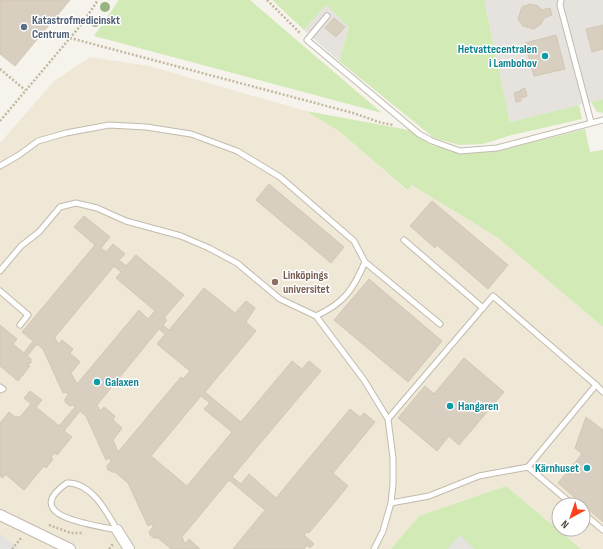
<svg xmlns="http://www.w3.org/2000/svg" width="603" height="549" viewBox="0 0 603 549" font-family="'Sofia Sans Condensed',sans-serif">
  <rect width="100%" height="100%" fill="#f6f3ec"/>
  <g fill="#e6e2dd">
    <path d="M484,0H603V99L510,122Z"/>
    <path d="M326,5L349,27L339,61L304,30Z"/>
  </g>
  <path fill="#efe8d6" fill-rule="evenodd" d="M90,57L149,66L306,111L339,131L406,190L412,185L498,238L603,327V549H581L506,486L419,516L391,549H0V143L54,81ZM559,505H583V529H559Z"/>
  <g fill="#d2eab5">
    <path d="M119,0H250L382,113L94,36Z"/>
    <path d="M272,0H484L510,122L579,105L582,119L512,135L483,144L459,145L434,138L339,61L349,27L326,5L304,30Z"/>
    <path d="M603,99V113L597,112L591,102Z"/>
    <path d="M306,111L409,130L431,145L462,154L498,151L585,129L590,152L603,150V327L498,238L412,185L407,190L339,131Z"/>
    <path d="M506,486L581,549H391L419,516Z"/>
  </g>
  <g fill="#e5e3e0">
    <path d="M0,534H1L19,549H0Z"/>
    <path d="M460,535L474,549H447Z"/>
  </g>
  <g fill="#d8cfc1" stroke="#d3c7b4" fill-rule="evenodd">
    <path d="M0,0H70L15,66L0,54Z"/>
    <path d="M530,4L538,6L542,10L550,8L552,15L544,18L541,24L534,29L523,26L518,19L522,7Z"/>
    <path d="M334,18L345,27L336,37L325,28Z"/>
    <path d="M603,25V49L592,52L586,29Z"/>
    <path d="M556,35L565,69L534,76L525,43Z"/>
    <path d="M525,88L527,96L522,98L520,90Z"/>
    <path d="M519,91L521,101L516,102L514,93Z"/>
    <path d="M269,184L344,247L331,263L256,200Z"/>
    <path d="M432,201L508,265L488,289L437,245L435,248L410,226Z"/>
    <path d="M84,216L110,237L101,248L106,252L113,244L125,254L119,260L126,266L136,255L184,295L164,318L167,320L163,325L169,330L204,288L235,313L246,301L255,308L246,322L256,331L205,392L241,422L292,361L302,369L309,361L321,371L232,477L241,484L249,474L276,498L350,409L360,417L364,413L375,422L333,473L348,486L309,533L307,532L304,535L314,544L310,548L307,545L304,549H233L265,510L229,480L182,537L185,544L189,539L200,549H171L158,538H154L150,535L149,532L153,527L152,524L148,526L128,483L115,472H112L107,469V466L111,461L109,458L106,460L86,416L80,411L64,431L72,437L57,455L55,453L51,457L53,459L46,468L44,466L24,490L5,474L3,478L0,476V423L9,412L15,417H20L31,404L24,398L30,391L42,400L36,407L59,426L75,407L73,405L70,406L65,402V399L68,395L67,392L63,393L43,349L37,344L27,356L31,359V363L27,364L30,366L18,381L0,366V325L17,339L13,344L24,353L33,341L22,332L95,245L74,227ZM114,266L121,272L116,278L155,311L148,319L139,310L77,384L71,373L80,362L70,353L73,349L62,340L58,344L55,337ZM159,329L165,334L157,344L190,371L183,379L181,377L118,452L113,440L122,428L113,420L115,416L104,407L100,411L97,405ZM201,396L210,403L204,409L232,432L187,486L151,456Z"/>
    <path d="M369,279L442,341L408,382L334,320Z"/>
    <path d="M464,358L504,392L459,445L449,436L437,451L398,418L425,386L434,394Z"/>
    <path d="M586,417L603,430V522L558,483L582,454L575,448Z"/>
  </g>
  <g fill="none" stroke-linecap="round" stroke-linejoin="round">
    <g stroke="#c2bbae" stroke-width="7">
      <g id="lane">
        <path d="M561,0L560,5L591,122"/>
        <path d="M327,16L307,40L419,134L432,141L460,151L497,148L603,120"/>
        <path d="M0,166L19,155L38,141L66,133L109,125L146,127L191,134L237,151L280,177L354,241L365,262C353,290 344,303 316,316"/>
        <path d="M404,240L483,308"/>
        <path d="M365,262L440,324"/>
        <path d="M0,271L21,246L39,232L60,207L76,203L97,208L126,221L181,236L209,248L237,263L280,299L316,316L364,380L388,419L393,458V484L391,503L383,531L374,549"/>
        <path d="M0,291L28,315L20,325"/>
        <path d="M596,385L603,392"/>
        <path d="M0,387L3,389L0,390"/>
        <path d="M388,419L493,296L596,385L528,467L479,476L429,496L391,503"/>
        <path d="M528,467L573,505"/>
        <path d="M67,483C91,482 107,512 117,530C96,525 18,517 67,483Z"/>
        <path d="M583,513L603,530"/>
      </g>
    </g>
    <g stroke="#c2bbae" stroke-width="12">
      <g id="street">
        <path d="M0,515L70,549"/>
        <path d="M117,530L129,549"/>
      </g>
    </g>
    <g stroke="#c4b79f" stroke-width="2.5" stroke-dasharray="2 2" stroke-linecap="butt">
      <path d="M267,0L301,34"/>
      <path d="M70,38L353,113L382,123L394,125"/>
      <path d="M0,69L25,90"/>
      <path d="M0,121L81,25L98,0"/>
      <path d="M49,525L71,533H83"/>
      <path d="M12,549L22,537"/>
      <path d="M109,549L113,544"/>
    </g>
    <use href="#lane" stroke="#fff" stroke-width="5"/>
    <use href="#street" stroke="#fff" stroke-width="10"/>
  </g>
  <g fill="#97b381">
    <circle cx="105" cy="7" r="5"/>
    <circle cx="95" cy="22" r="5"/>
  </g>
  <circle fill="#5c6f8a" stroke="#fff" stroke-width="1.5" cx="24" cy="27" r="4"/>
  <g fill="#0f9aa8" stroke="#fff" stroke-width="1.5">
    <circle cx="545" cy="56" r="4"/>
    <circle cx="97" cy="382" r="4"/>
    <circle cx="450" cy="406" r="4"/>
    <circle cx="587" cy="468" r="4"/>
  </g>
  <circle fill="#8d6e63" stroke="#fff" stroke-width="1.5" cx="275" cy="282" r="4"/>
  <g text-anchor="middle" stroke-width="3" stroke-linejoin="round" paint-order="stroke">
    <g font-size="12" font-weight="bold" fill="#4e5e75" stroke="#fff" text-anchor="start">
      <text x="32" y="24">Katastrofmedicinskt<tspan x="32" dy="14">Centrum</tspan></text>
    </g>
    <g font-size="12" font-weight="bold" fill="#0d838f" stroke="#fff" text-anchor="end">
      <text x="537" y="53">Hetvattecentralen<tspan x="537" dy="14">i Lambohov</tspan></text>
      <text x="105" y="386" text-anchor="start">Galaxen</text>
      <text x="458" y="410" text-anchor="start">Hangaren</text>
      <text x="579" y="472">Kärnhuset</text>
    </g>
    <g font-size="12" font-weight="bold" fill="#785e54" stroke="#fff" text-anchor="start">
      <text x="283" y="279">Linköpings<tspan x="283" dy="14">universitet</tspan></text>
    </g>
  </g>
  <g transform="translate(571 517) rotate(220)"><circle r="19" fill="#ffffff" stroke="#b7b4b0"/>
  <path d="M0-3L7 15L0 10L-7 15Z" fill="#fc3f1d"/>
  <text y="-6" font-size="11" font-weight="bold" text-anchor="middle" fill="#4b4439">N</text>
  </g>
</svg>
